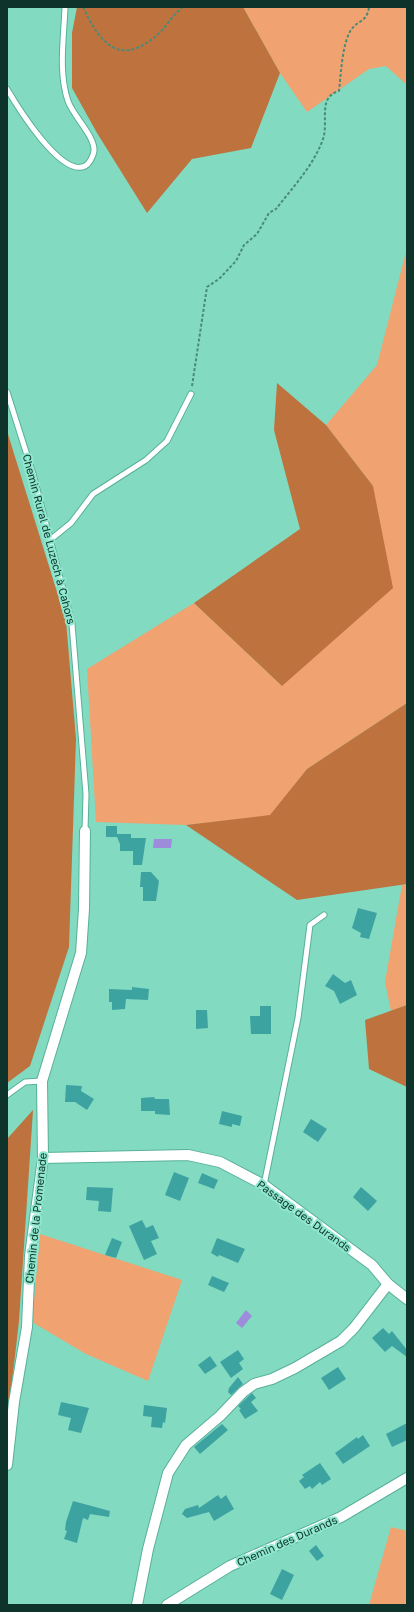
<svg xmlns="http://www.w3.org/2000/svg" width="414" height="1612" viewBox="0 0 414 1612" font-family="'Golos Text',sans-serif">
  <rect width="100%" height="100%" fill="#82dac1"/>
  <g fill="#f0a270">
    <path d="M243,7H407V85L386,66L369,69L307,112L280,73Z"/>
    <path d="M407,248V703L307,769L270,816L186,825L96,822L87,669L194,603L282,686L373,486L326,425L377,365Z"/>
    <path d="M407,884V1005L391,1011L385,982L402,885Z"/>
    <path d="M40,1234L182,1280L148,1381L86,1354L32,1322Z"/>
    <path d="M391,1527L407,1531V1599L404,1605H369Z"/>
  </g>
  <g fill="#be723e">
    <path d="M77,7H243L280,73L251,148L192,159L147,213L97,133L72,88V33Z"/>
    <path d="M277,383L326,425L373,486L393,588L282,686L194,603L300,529L274,430Z"/>
    <path d="M7,431L66,621L76,739L69,947L30,1066L7,1083Z"/>
    <path d="M407,703V884L297,900L186,825L270,815L307,769Z"/>
    <path d="M407,1005V1087L369,1069L365,1020Z"/>
    <path d="M33,1110L19,1321L7,1425V1139Z"/>
  </g>
  <g fill="#9d8bdc">
    <path d="M154,839H172L171,848H153Z"/>
    <path d="M246,1310L252,1316L242,1328L236,1323Z"/>
  </g>
  <g fill="#3da3a1">
    <path d="M106,826H117V834H131V838H146L142,865H133V851H120V844L117,837H106Z"/>
    <path d="M141,872H151L159,881L156,901H143V887H140Z"/>
    <path d="M358,908L377,913L369,939L360,937L361,933L352,928Z"/>
    <path d="M333,974L345,983L351,980L357,995L340,1004L334,991L325,986Z"/>
    <path d="M132,987L149,989L148,1000L126,999L125,1009L112,1010V1002H109V989L132,990Z"/>
    <path d="M260,1006H271V1034H251L250,1016H260Z"/>
    <path d="M196,1010H207L208,1028L196,1029Z"/>
    <path d="M66,1085L82,1086L81,1091L94,1099L87,1110L75,1102H65Z"/>
    <path d="M154,1097L155,1099H169L170,1115L155,1114V1111H141V1098Z"/>
    <path d="M222,1111L242,1116L240,1126L232,1124V1127L219,1124Z"/>
    <path d="M311,1119L327,1129L318,1142L303,1132Z"/>
    <path d="M174,1172L189,1178L180,1201L165,1195Z"/>
    <path d="M202,1173L218,1180L214,1189L198,1183Z"/>
    <path d="M87,1187L113,1188L111,1212L98,1211L99,1201L86,1200Z"/>
    <path d="M361,1187L377,1201L368,1211L353,1197Z"/>
    <path d="M142,1220L146,1228L153,1225L159,1238L151,1241L157,1254L144,1260L129,1226Z"/>
    <path d="M112,1238L122,1242L116,1258L105,1255Z"/>
    <path d="M217,1238L245,1249L238,1263L219,1255L218,1257L211,1253Z"/>
    <path d="M212,1276L229,1283L224,1292L208,1285Z"/>
    <path d="M383,1328L389,1334L392,1331L407,1350V1357L392,1346L385,1352L372,1338Z"/>
    <path d="M238,1350L244,1359L239,1363L243,1369L231,1378L220,1362Z"/>
    <path d="M210,1356L217,1366L205,1374L198,1365Z"/>
    <path d="M338,1367L346,1379L329,1390L321,1378Z"/>
    <path d="M238,1377L243,1384L231,1395L228,1392L229,1388Z"/>
    <path d="M252,1393L256,1398L251,1402L258,1411L245,1419L239,1410L241,1409L238,1406Z"/>
    <path d="M61,1402L89,1408L81,1433L68,1430L71,1418L58,1415Z"/>
    <path d="M144,1405L167,1408L165,1423L163,1422L162,1428L151,1427L152,1417L143,1416Z"/>
    <path d="M407,1423V1440L392,1447L386,1434Z"/>
    <path d="M222,1424L228,1430L200,1454L194,1447Z"/>
    <path d="M363,1435L370,1446L343,1464L335,1453L357,1437L358,1439Z"/>
    <path d="M320,1463L331,1479L322,1485L320,1482L312,1489L310,1486L305,1489L299,1481L304,1477L302,1475Z"/>
    <path d="M218,1495L221,1499L226,1495L234,1509L214,1521L209,1512L187,1518L182,1514L185,1509L198,1505L199,1508Z"/>
    <path d="M73,1501L110,1511L109,1517L90,1514L88,1520L83,1518L77,1543L64,1539L67,1531L65,1530L66,1522Z"/>
    <path d="M316,1545L324,1556L317,1561L309,1551Z"/>
    <path d="M282,1569L294,1575L282,1600L270,1594Z"/>
  </g>
  <g fill="none" stroke-linecap="round" stroke-linejoin="round">
    <g stroke="#58b098" stroke-width="7">
      <g id="lane">
        <path d="M7,89C17,106 61,178 85,166C89,164 93,157 94,151C95,136 73,116 68,101C58,72 64,37 65,7"/>
        <path d="M7,392L33,474L72,624L86,794L85,831"/>
        <path d="M50,540L71,523L93,494L146,460L167,441L191,394"/>
        <path d="M7,1095L25,1082L42,1081"/>
        <path d="M264,1185L298,1018L310,925L324,915"/>
      </g>
    </g>
    <g stroke="#58b098" stroke-width="12">
      <g id="street">
        <path d="M43,1158L188,1155L220,1162L264,1185L372,1265L388,1284L407,1299"/>
        <path d="M7,1465L14,1402L27,1327L30,1256L43,1158L42,1081L81,953L84,909L85,831"/>
        <path d="M137,1605L148,1549L168,1473L186,1445L220,1416L243,1392L254,1384L272,1379L295,1368L341,1341L354,1328L388,1284"/>
        <path d="M167,1605L230,1566L341,1517L407,1478"/>
      </g>
    </g>
    <g stroke="#4a8a79" stroke-width="2" stroke-dasharray="3 2" stroke-linecap="butt">
      <path d="M83,7C99,41 118,68 156,36C166,28 172,15 183,7"/>
      <path d="M192,386L207,287L219,279L236,261L244,245L257,234L269,213L276,209C293,187 314,165 323,139C329,122 317,97 339,91C341,74 342,44 351,30C357,20 367,23 369,7"/>
    </g>
    <use href="#lane" stroke="#fff" stroke-width="5"/>
    <use href="#street" stroke="#fff" stroke-width="10"/>
  </g>
  <g text-anchor="middle" stroke-width="4" stroke-linejoin="round" paint-order="stroke">
    <g font-size="11" fill="#0d332a" stroke="#8fe7ce">
      <text transform="translate(49 539) rotate(75)" y="4">Chemin Rural de Luzech à Cahors</text>
      <text transform="translate(304 1216) rotate(36)" y="4">Passage des Durands</text>
      <text transform="translate(36 1218) rotate(-84)" y="4">Chemin de la Promenade</text>
      <text transform="translate(287 1541) rotate(-24)" y="4">Chemin des Durands</text>
    </g>
  </g>
  <rect width="414" height="1612" fill="none" stroke="#0d332a" stroke-width="16"/>
</svg>
